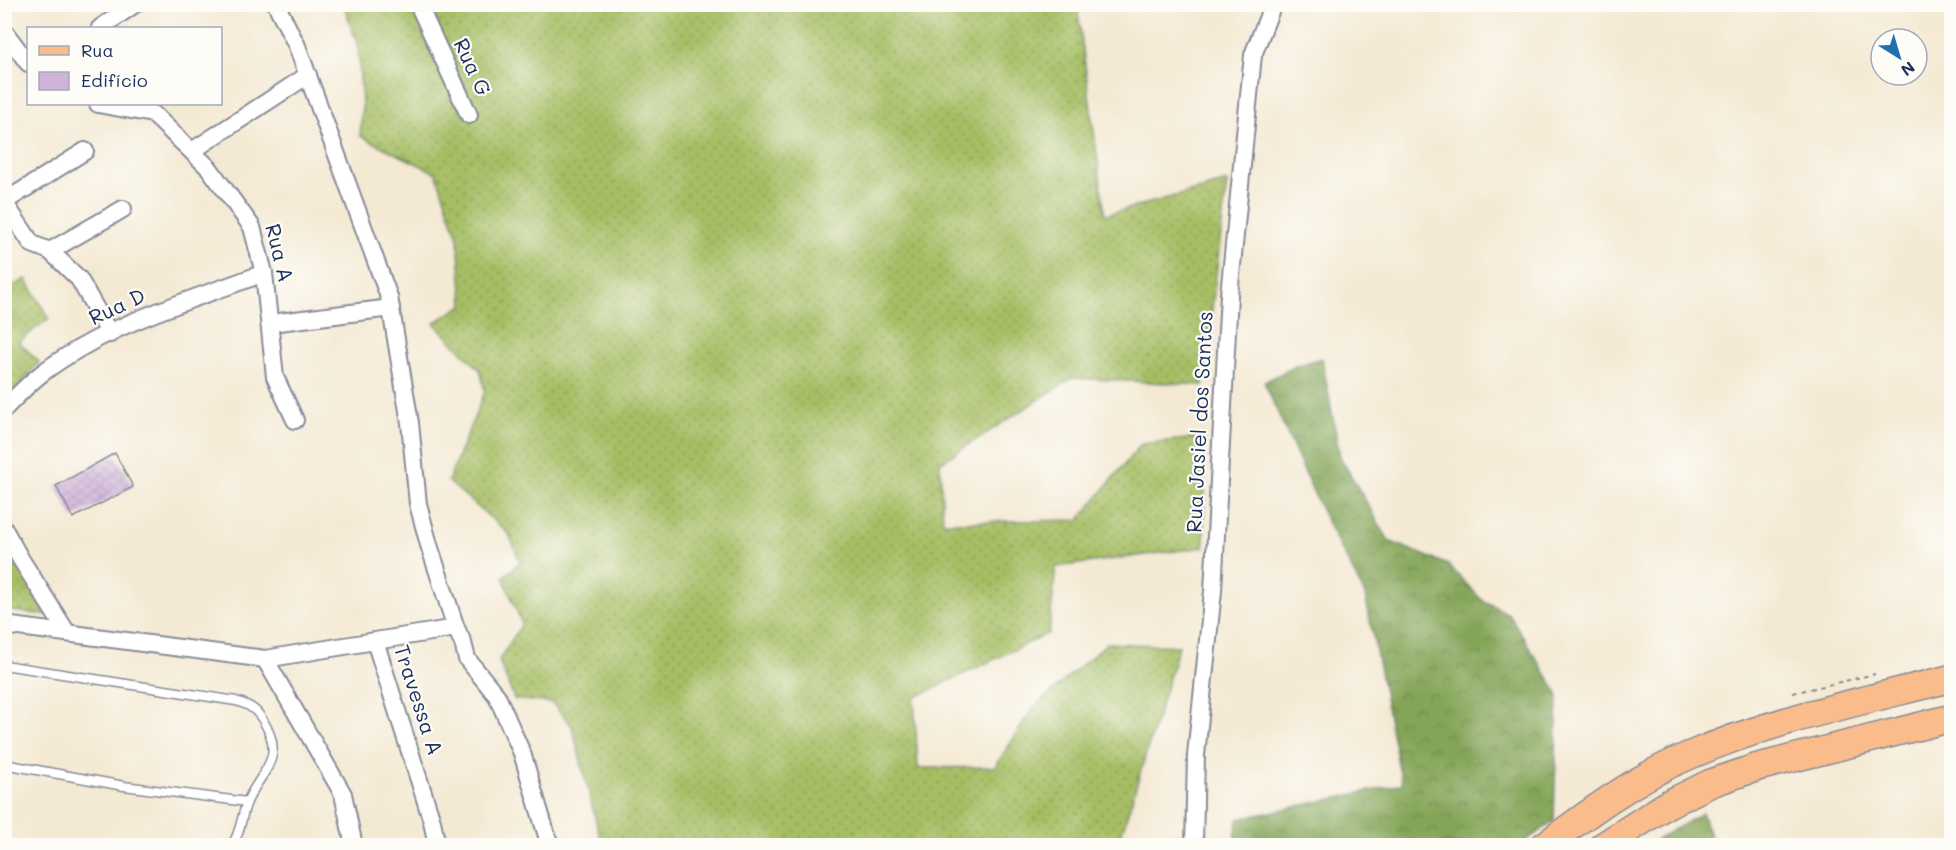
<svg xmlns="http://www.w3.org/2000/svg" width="1956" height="850" viewBox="0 0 1956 850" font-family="Mali,sans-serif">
  <defs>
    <pattern id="grass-dots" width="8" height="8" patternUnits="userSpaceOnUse" patternTransform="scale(1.5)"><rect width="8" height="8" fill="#a6be63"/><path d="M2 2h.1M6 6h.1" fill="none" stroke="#869b55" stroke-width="1.8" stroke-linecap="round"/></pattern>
    <pattern id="forest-crowns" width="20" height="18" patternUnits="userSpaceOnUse" patternTransform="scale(1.5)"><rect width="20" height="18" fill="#84a559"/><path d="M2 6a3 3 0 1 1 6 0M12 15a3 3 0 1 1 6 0" fill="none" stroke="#6b874d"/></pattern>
    <pattern id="building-cross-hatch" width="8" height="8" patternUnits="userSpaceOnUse" patternTransform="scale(1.5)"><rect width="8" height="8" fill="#cfb2d8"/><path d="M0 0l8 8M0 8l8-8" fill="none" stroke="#b199bc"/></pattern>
  </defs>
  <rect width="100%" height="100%" fill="#fdfcf7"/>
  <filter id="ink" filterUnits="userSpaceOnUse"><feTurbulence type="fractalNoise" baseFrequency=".0167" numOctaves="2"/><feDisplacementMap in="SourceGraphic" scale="12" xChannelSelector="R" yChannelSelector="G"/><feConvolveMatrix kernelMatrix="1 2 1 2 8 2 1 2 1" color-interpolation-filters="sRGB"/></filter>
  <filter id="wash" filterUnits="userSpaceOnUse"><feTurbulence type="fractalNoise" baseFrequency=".008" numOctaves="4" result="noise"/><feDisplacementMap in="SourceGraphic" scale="24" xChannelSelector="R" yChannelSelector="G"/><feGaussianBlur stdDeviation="1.35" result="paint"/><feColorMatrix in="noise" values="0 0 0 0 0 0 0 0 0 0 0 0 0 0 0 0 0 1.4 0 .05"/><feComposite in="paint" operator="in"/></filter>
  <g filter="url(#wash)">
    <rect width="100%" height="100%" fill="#f4e9d3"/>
    <g fill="url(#grass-dots)" stroke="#607660" stroke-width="1.5">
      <path d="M344,5H1077L1105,215L1227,182L1203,385L1072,378L940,463L943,522L1079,520L1141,444L1204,437V547L1056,567L1049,633L914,698L918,768L995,767L1033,708L1107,643L1179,646L1118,845H602L572,726L552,703L514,699L499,660L522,624L503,577L520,562L509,534L448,481L485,391L480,370L434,323L463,305L458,238L436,173L360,136L362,105L358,47Z"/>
      <path d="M26,279L49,318L19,342L39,362L5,403V290Z"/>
      <path d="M5,565L25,568L46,615L5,610Z"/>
    </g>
    <g fill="url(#forest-crowns)" stroke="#506a5c" stroke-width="1.5">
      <path d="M1322,358L1340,457L1389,541L1448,565L1482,600L1509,614L1558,694L1554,821L1520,845H1234L1238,819L1402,784L1365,595L1324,516L1264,382L1296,366Z"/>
      <path d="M1702,813L1712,841L1709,845H1648Z"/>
    </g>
    <g id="blocks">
      <path fill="url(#building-cross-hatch)" d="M115,453L133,487L73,518L56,486Z"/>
    </g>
  </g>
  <g filter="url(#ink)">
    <use href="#blocks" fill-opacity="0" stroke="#888c98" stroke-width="1.5"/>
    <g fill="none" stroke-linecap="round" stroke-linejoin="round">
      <g stroke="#888c98" stroke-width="11">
        <g id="service">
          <path d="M4,665L236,701C250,705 257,710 264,722C286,760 261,770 247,802C241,816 241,834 231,846"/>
          <path d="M4,764L124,786L247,802"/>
        </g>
      </g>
      <g stroke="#888c98" stroke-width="20">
        <g id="minor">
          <path d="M276,4L297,46L389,297L410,423L418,504L429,545L456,628L463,643L467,659L497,696L522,753L550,846"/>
          <path d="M418,4L469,115"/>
          <path d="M100,28L135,4"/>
          <path d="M4,31L28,63"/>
          <path d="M98,104L153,114L209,168L252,227L264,273L275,377L295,420"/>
          <path d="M192,151L308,75"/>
          <path d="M4,202L32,244L50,251L79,279L110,334"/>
          <path d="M4,202L85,151"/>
          <path d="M50,251L123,209"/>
          <path d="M271,323L391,308"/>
          <path d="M4,409C16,397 28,384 41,374C106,324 189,301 264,273"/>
          <path d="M4,529L20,558L66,631"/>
          <path d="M4,625L265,659L375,641L432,821L437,846"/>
          <path d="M375,641L456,628"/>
          <path d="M265,659L343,794L354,846"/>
          <path d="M1194,846L1196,755L1213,591L1229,295L1253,55L1273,4"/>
        </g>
      </g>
      <g stroke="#888c98" stroke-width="30">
        <g id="primary">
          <path d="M1544,846C1590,812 1636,778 1688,756C1772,720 1863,701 1952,678"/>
          <path d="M1603,846L1668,804L1711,783L1758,767L1952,718"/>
        </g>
      </g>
      <path stroke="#888c98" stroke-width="2" stroke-dasharray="4.5 4.5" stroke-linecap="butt" d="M1793,693L1875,674"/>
      <use href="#service" stroke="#fff" stroke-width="8"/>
      <use href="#minor" stroke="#fff" stroke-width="16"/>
      <use href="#primary" stroke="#fabc8b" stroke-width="27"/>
    </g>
  </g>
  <g text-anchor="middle" stroke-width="4.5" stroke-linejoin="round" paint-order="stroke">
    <g font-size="21" fill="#1b2f5e" stroke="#fdfcf7">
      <text transform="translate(472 67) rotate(65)" y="7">Rua G</text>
      <text transform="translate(279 253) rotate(76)" y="7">Rua A</text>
      <text transform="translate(117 307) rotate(-25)" y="7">Rua D</text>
      <text transform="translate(1200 422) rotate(-87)" y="7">Rua Jasiel dos Santos</text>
      <text transform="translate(418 700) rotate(72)" y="7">Travessa A</text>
    </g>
  </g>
  <rect width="1956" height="850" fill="none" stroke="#fdfcf7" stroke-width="24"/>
  <rect x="27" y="27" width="195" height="78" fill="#fdfcf7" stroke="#a3aaba" stroke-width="1.5"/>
  <rect x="39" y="46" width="30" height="9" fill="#fabc8b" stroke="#a3aaba" stroke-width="1.5"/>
  <text x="81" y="57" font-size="18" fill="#1b2f5e">Rua</text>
  <rect x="39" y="72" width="30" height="18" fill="#cfb2d8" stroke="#a3aaba" stroke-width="1.5"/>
  <text x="81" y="87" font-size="18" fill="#1b2f5e">Edifício</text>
  <g transform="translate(1899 57) rotate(143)"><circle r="28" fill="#fdfcf7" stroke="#a3aaba" stroke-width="1.5"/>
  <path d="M0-4.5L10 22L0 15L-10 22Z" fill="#1f6fb2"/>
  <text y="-9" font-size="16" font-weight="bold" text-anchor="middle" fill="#1b2f5e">N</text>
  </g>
</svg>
